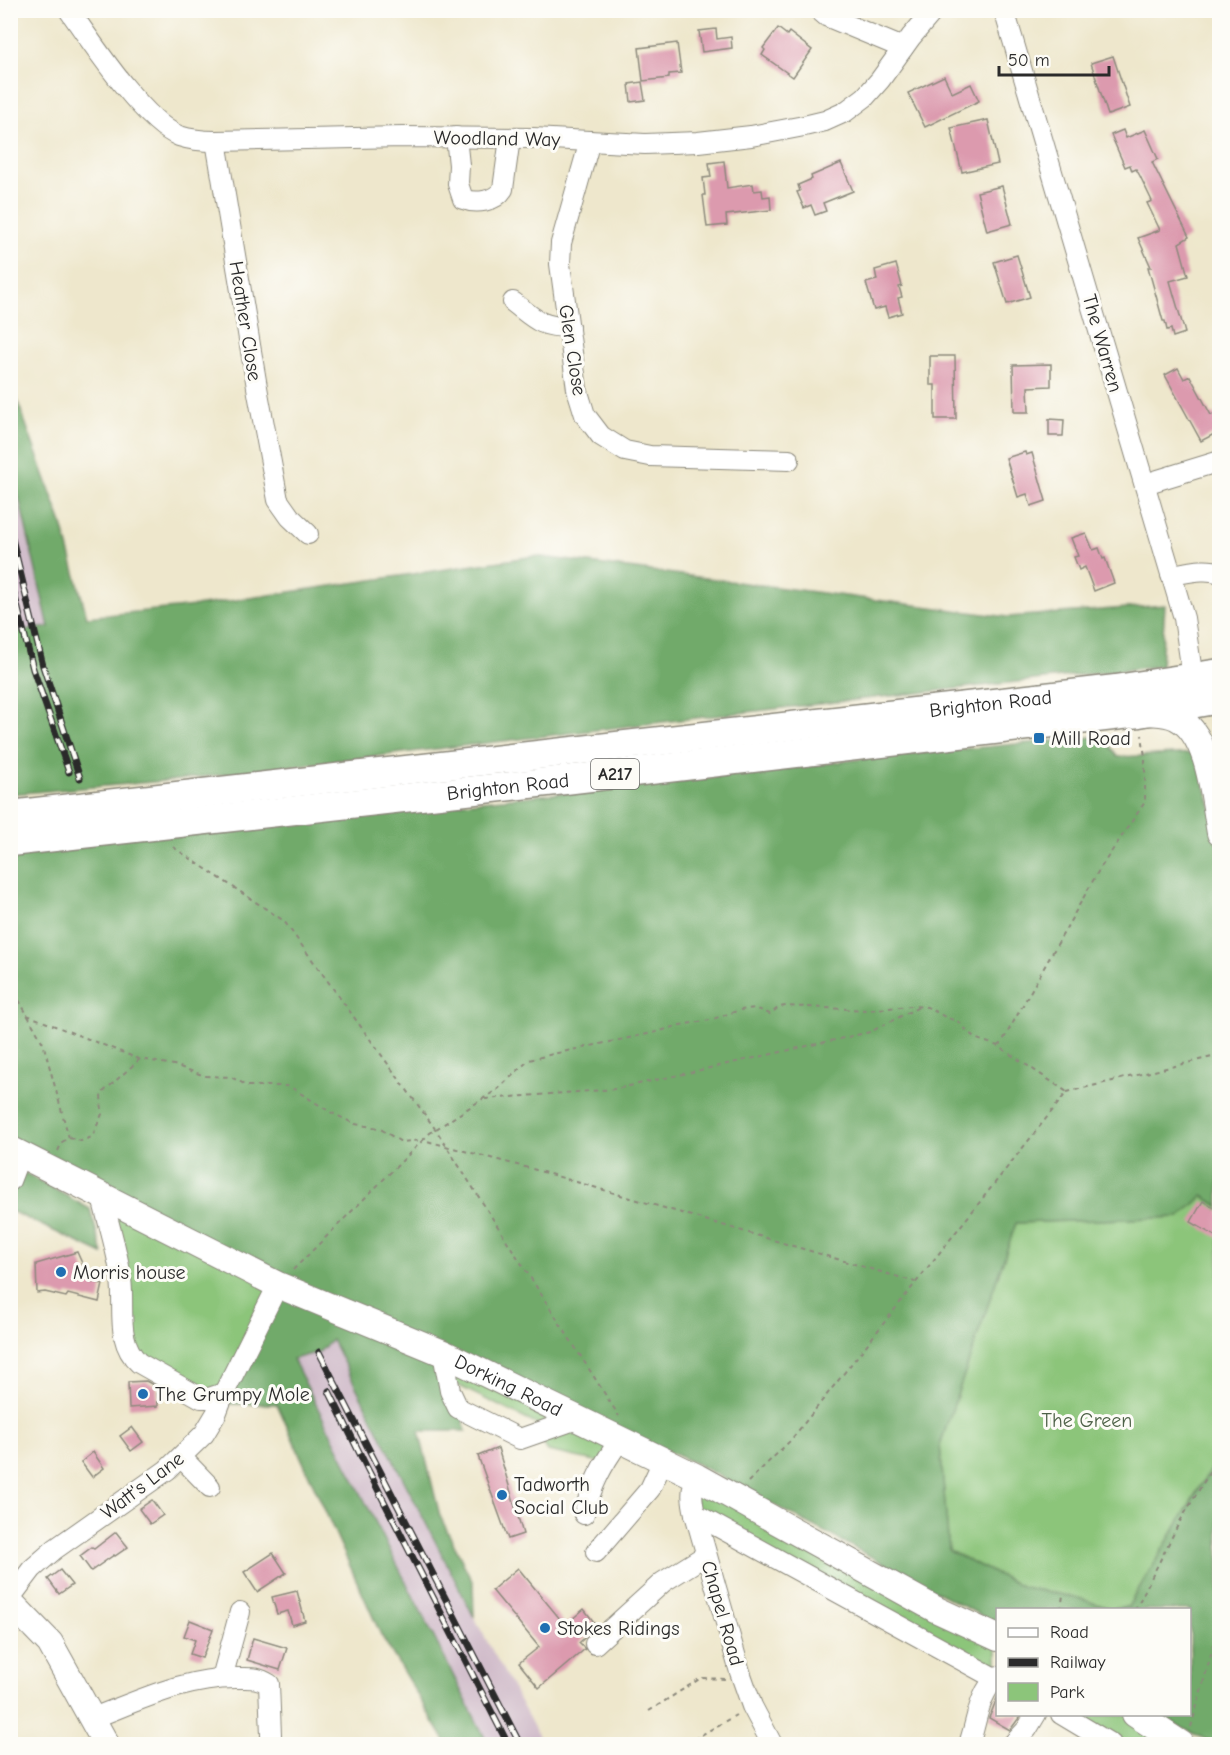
<svg xmlns="http://www.w3.org/2000/svg" width="1230" height="1755" viewBox="0 0 1230 1755" font-family="'Comic Neue',sans-serif">
  <rect width="100%" height="100%" fill="#fdfcf7"/>
  <filter id="ink" filterUnits="userSpaceOnUse"><feTurbulence type="fractalNoise" baseFrequency=".0167" numOctaves="2"/><feDisplacementMap in="SourceGraphic" scale="12" xChannelSelector="R" yChannelSelector="G"/><feConvolveMatrix kernelMatrix="1 2 1 2 8 2 1 2 1" color-interpolation-filters="sRGB"/></filter>
  <filter id="wash" filterUnits="userSpaceOnUse"><feTurbulence type="fractalNoise" baseFrequency=".008" numOctaves="4" result="noise"/><feDisplacementMap in="SourceGraphic" scale="24" xChannelSelector="R" yChannelSelector="G"/><feGaussianBlur stdDeviation="1.35" result="paint"/><feColorMatrix in="noise" values="0 0 0 0 0 0 0 0 0 0 0 0 0 0 0 0 0 1.4 0 .05"/><feComposite in="paint" operator="in"/></filter>
  <g filter="url(#wash)">
    <rect width="100%" height="100%" fill="#eee7cc"/>
    <g fill="#d1bdcb">
      <path d="M10,463L49,627L11,684Z"/>
      <path d="M333,1339L474,1617L543,1744H488L292,1358L312,1354Z"/>
    </g>
    <g fill="#8cc57a" stroke="#5c7852" stroke-width="1.5">
      <path d="M1203,1196L1219,1206V1455L1128,1607L1109,1608L1078,1598L1023,1587L949,1551L940,1445L1016,1223L1179,1217Z"/>
      <path d="M102,1197L278,1285L217,1396L139,1363Z"/>
      <path d="M443,1353L620,1440L604,1463L548,1451L536,1433L546,1429L449,1381Z"/>
      <path d="M695,1486L997,1638V1675L695,1514Z"/>
      <path d="M1061,1715H1135L1181,1744H1111Z"/>
    </g>
    <g fill="#71aa6a" stroke="#4e6a4a" stroke-width="1.5">
      <path d="M11,383L62,524L87,617L195,606L535,556L1008,617L1165,605L1161,666L730,714L177,780L11,794V632L49,627L11,463Z"/>
      <path d="M1103,736L1118,757L1195,753L1219,832V1206L1203,1196L1179,1217L1016,1223L940,1445L949,1551L1023,1587L1078,1598L1109,1608L1128,1607L1219,1455V1744H1215L1184,1729L1161,1715L1190,1714V1610H998L997,1624L699,1465L444,1353L466,1431H419L440,1516L473,1583L474,1617L332,1340L319,1352L293,1359L488,1744H447L381,1635L277,1404H228L278,1285L11,1139L10,848L673,782L878,757Z"/>
      <path d="M11,1165L90,1209L103,1254L11,1211Z"/>
    </g>
    <g id="blocks">
      <g fill="#dc9aae">
        <path d="M778,28L787,35L789,32L812,50L793,77L762,55L765,50L763,48Z"/>
        <path d="M716,29L717,39L731,37L732,48L702,52L699,31Z"/>
        <path d="M677,43L681,73L669,74V78L643,81L639,48Z"/>
        <path d="M1113,56L1130,107L1108,115L1091,63Z"/>
        <path d="M944,76L952,93L971,84L979,101L925,127L908,93Z"/>
        <path d="M642,82L645,100L631,102L629,84Z"/>
        <path d="M988,120L998,164L962,172L951,128Z"/>
        <path d="M1123,130L1126,138L1145,130L1158,159L1152,162L1189,237L1179,243L1188,276L1170,281L1185,333L1173,337L1171,329L1167,330L1165,321H1163L1148,267H1151L1138,238L1160,230L1147,203L1152,201L1140,176L1136,169L1132,171L1130,165L1125,167L1111,135Z"/>
        <path d="M724,161L727,188L753,184L754,191L762,190L763,197L770,196L771,210L726,215L727,225L707,227L703,195H705L703,178L711,177L709,163Z"/>
        <path d="M841,163L853,191L823,203L826,211L815,215L811,205L804,208L797,192L800,191L798,185L812,179L811,176Z"/>
        <path d="M1002,186L1012,224L987,231L977,192Z"/>
        <path d="M1017,255L1030,297L1007,304L994,262Z"/>
        <path d="M896,264L902,286L899,287L902,297L898,298L902,313L888,317L885,307L874,310L866,283L877,280L875,270Z"/>
        <path d="M930,356H955L956,419H935V385H930Z"/>
        <path d="M1051,364V386L1028,387L1029,412H1014L1013,365Z"/>
        <path d="M1178,368L1184,379L1190,376L1211,415L1214,414L1220,424V431L1201,441L1165,375Z"/>
        <path d="M1049,419L1064,420L1063,436H1049Z"/>
        <path d="M1025,452L1026,455L1032,453L1046,501L1031,506L1027,494L1018,497L1006,458Z"/>
        <path d="M1086,533L1093,550L1099,548L1103,559L1105,558L1114,583L1094,591L1085,567L1079,570L1074,557L1078,556L1071,538Z"/>
        <path d="M1203,1201L1220,1211V1239L1191,1222Z"/>
        <path d="M77,1252L90,1281L103,1284L99,1302L68,1294L66,1297L45,1292L37,1293L36,1264Z"/>
        <path d="M146,1381L157,1387L158,1406L129,1408L128,1382Z"/>
        <path d="M132,1427L143,1442L131,1451L120,1436Z"/>
        <path d="M498,1448L523,1534L508,1539L478,1456Z"/>
        <path d="M93,1452L104,1468L92,1477L81,1462Z"/>
        <path d="M152,1500L163,1515L150,1524L139,1509Z"/>
        <path d="M116,1532L128,1547L115,1556L114,1555L91,1571L80,1556L92,1547L94,1549Z"/>
        <path d="M273,1553L286,1573L257,1592L244,1572Z"/>
        <path d="M518,1568L565,1625L584,1609L597,1626L579,1643L585,1649L539,1688L519,1663L539,1647L492,1590Z"/>
        <path d="M60,1570L72,1585L59,1594L48,1579Z"/>
        <path d="M297,1591L305,1621L292,1625L288,1611L277,1614L272,1597Z"/>
        <path d="M190,1620L213,1629L202,1658L190,1654L195,1640L184,1636Z"/>
        <path d="M253,1638L287,1648L280,1670L247,1660Z"/>
        <path d="M998,1696V1714H1022L1010,1730L989,1718Z"/>
      </g>
    </g>
  </g>
  <g filter="url(#ink)">
    <use href="#blocks" fill-opacity="0" stroke="#8c897c" stroke-width="1.5"/>
    <g fill="none" stroke-linecap="round" stroke-linejoin="round">
      <g stroke="#8c897c" stroke-width="22">
        <g id="minor">
          <path d="M69,10C92,43 144,122 179,136C191,140 204,141 216,141L403,137L533,138L645,144L698,142L751,136L804,126L825,121L845,112L865,97L880,80L911,37L934,10"/>
          <path d="M819,10L826,16L903,48"/>
          <path d="M1004,10L1184,618L1193,679"/>
          <path d="M456,137L459,165L458,184L463,199C476,204 495,202 503,189L510,138"/>
          <path d="M216,141L258,393L278,500L290,517L308,534"/>
          <path d="M590,141L561,243L560,264L577,389L585,415L601,436L625,451L650,456L789,460"/>
          <path d="M513,302C535,319 540,327 569,327"/>
          <path d="M1145,484L1220,461"/>
          <path d="M1171,575C1186,573 1205,567 1220,573"/>
          <path d="M10,1181L20,1155"/>
          <path d="M102,1197C108,1223 118,1252 121,1279C125,1308 115,1341 139,1363L201,1398H209L224,1393"/>
          <path d="M443,1353L450,1391L458,1408L520,1439L577,1419"/>
          <path d="M181,1457L210,1487"/>
          <path d="M697,1477C690,1489 692,1501 695,1514L740,1672L752,1706L772,1744"/>
          <path d="M584,1514C592,1484 602,1465 620,1440"/>
          <path d="M695,1514L998,1680"/>
          <path d="M596,1552L650,1489L663,1461"/>
          <path d="M10,1598L32,1569L55,1549L167,1470L204,1434L216,1414L224,1393L278,1285"/>
          <path d="M595,1644L663,1582L706,1555"/>
          <path d="M222,1678L240,1612"/>
          <path d="M1061,1714L1111,1744"/>
          <path d="M93,1718C140,1700 187,1677 239,1678C251,1678 258,1677 269,1684L271,1735"/>
          <path d="M969,1744C977,1722 978,1694 998,1676"/>
          <path d="M1013,1744L1027,1729L1036,1714"/>
        </g>
      </g>
      <g stroke="#8c897c" stroke-width="28">
        <g id="major">
          <path d="M1149,712C1158,713 1168,713 1176,717C1210,733 1214,800 1220,833"/>
          <path id="s1" d="M10,1149L278,1285L443,1353L697,1477L935,1609L998,1638"/>
          <path d="M10,1602L50,1643L106,1744"/>
          <path d="M1135,1714L1181,1744"/>
        </g>
      </g>
      <g stroke="#8c897c" stroke-width="31">
        <g id="highway">
          <path id="s2" d="M10,815L1116,689L1220,673"/>
          <path id="s3" d="M10,842L565,780L1139,713L1220,699"/>
        </g>
      </g>
      <g stroke="#8c897c" stroke-width="2" stroke-dasharray="4.5 4.5" stroke-linecap="butt">
        <path d="M173,847L284,921L436,1130L619,1416"/>
        <path d="M10,984L43,1043L69,1138"/>
        <path d="M27,1015L139,1059"/>
        <path d="M998,1046L1001,1044L1099,870L1145,802V757L1142,735"/>
        <path d="M485,1099L616,1089L870,1032L919,1007"/>
        <path d="M58,1151L62,1142L69,1138L81,1141L92,1137L102,1114L101,1094L140,1059L174,1065L205,1076L231,1077L248,1086H286L292,1088L332,1113L355,1124L379,1128L401,1142L423,1140L430,1133L498,1089L529,1060L553,1054L657,1032L680,1025L710,1020L740,1010L755,1008L770,1014L779,1007L786,1006L867,1010L911,1006L927,1007L945,1017L959,1022L969,1033L977,1039L998,1046L1067,1092"/>
        <path d="M293,1270L423,1140L536,1170L915,1282"/>
        <path d="M748,1482L791,1440L1067,1092L1220,1055"/>
        <path d="M1061,1610L1063,1595"/>
        <path d="M1135,1610L1179,1523L1220,1455"/>
        <path d="M649,1711L701,1678L725,1679"/>
        <path d="M1191,1727L1220,1622"/>
        <path d="M686,1744L736,1715"/>
      </g>
      <use href="#minor" stroke="#fff" stroke-width="20"/>
      <use href="#major" stroke="#fff" stroke-width="26"/>
      <use href="#highway" stroke="#fff" stroke-width="28"/>
      <g stroke="#2b2b2b" stroke-width="7">
        <g id="rail">
          <path d="M10,530L43,666L80,778"/>
          <path d="M10,577L33,669L69,772"/>
          <path d="M319,1352L520,1744"/>
          <path d="M329,1391L367,1468L508,1744"/>
        </g>
      </g>
      <use href="#rail" stroke="#fdfcf7" stroke-width="4.5" stroke-dasharray="14" stroke-linecap="butt"/>
    </g>
  </g>
  <g fill="#1f6fb2" stroke="#fdfcf7" stroke-width="2">
    <rect x="1033" y="732" width="12" height="12" rx="3"/>
    <circle cx="61" cy="1272" r="6"/>
    <circle cx="143" cy="1394" r="6"/>
    <circle cx="502" cy="1495" r="6"/>
    <circle cx="545" cy="1628" r="6"/>
  </g>
  <g text-anchor="middle" stroke-width="6" stroke-linejoin="round" paint-order="stroke">
    <rect fill="#fdfcf7" stroke="#6a6a68" stroke-width="1.5" x="591" y="759" width="48" height="30" rx="4.5"/>
    <g font-size="18" font-weight="bold" fill="#2b2b2b">
      <text x="615" y="780">A217</text>
    </g>
    <g font-size="20" fill="#2b2b2b" stroke="#fdfcf7">
      <text transform="translate(497 138) rotate(1)" y="7">Woodland Way</text>
      <text transform="translate(246 321) rotate(81)" y="7">Heather Close</text>
      <text transform="translate(1103 343) rotate(74)" y="7">The Warren</text>
      <text transform="translate(573 350) rotate(81)" y="7">Glen Close</text>
      <text dy="7" stroke="none"><textPath href="#s2" startOffset="987">Brighton Road</textPath></text>
      <text dy="7" stroke="none"><textPath href="#s3" startOffset="501">Brighton Road</textPath></text>
      <text dy="7" stroke="none"><textPath href="#s1" startOffset="552">Dorking Road</textPath></text>
      <text transform="translate(142 1485) rotate(-37)" y="7">Watt's Lane</text>
      <text transform="translate(723 1613) rotate(74)" y="7">Chapel Road</text>
    </g>
    <g font-size="20" fill="#2b2b2b" stroke="#fdfcf7" text-anchor="start">
      <text x="1051" y="745">Mill Road</text>
      <text x="73" y="1279">Morris house</text>
      <text x="155" y="1401">The Grumpy Mole</text>
      <text x="514" y="1491">Tadworth<tspan x="514" dy="23">Social Club</tspan></text>
      <text x="557" y="1635">Stokes Ridings</text>
    </g>
    <g font-size="20" fill="#4d6147" stroke="#fdfcf7">
      <text x="1087" y="1427">The Green</text>
    </g>
  </g>
  <rect width="1230" height="1755" fill="none" stroke="#fdfcf7" stroke-width="36"/>
  <rect x="996" y="1608" width="195" height="108" fill="#fdfcf7" stroke="#a9a8a5" stroke-width="1.5"/>
  <rect x="1008" y="1628" width="30" height="9" fill="#ffffff" stroke="#a9a8a5" stroke-width="1.5"/>
  <text x="1050" y="1638" font-size="18" fill="#2b2b2b">Road</text>
  <rect x="1008" y="1658" width="30" height="9" fill="#2b2b2b" stroke="#a9a8a5" stroke-width="1.5"/>
  <text x="1050" y="1668" font-size="18" fill="#2b2b2b">Railway</text>
  <rect x="1008" y="1683" width="30" height="18" fill="#8cc57a" stroke="#a9a8a5" stroke-width="1.5"/>
  <text x="1050" y="1698" font-size="18" fill="#2b2b2b">Park</text>
  <path d="M999 66v9h110v-9" fill="none" stroke="#2b2b2b" stroke-width="3"/>
  <text x="1008" y="66" font-size="18" fill="#2b2b2b" stroke="#fdfcf7" stroke-width="4.5" paint-order="stroke">50 m</text>
</svg>
